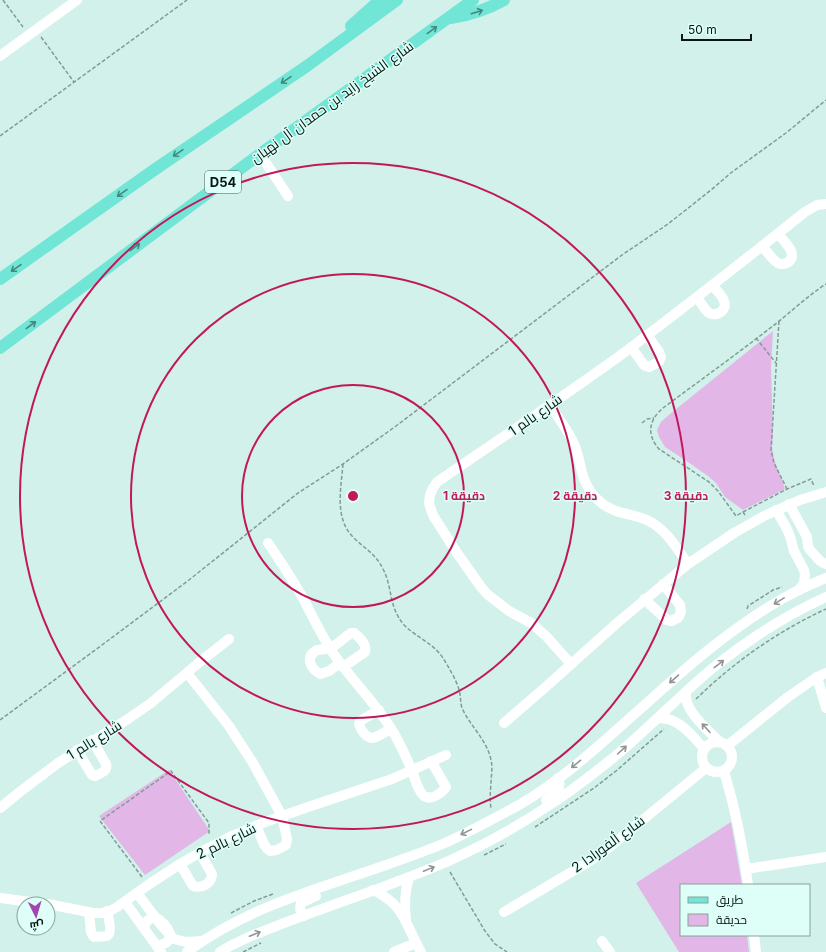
<svg xmlns="http://www.w3.org/2000/svg" width="826" height="952" viewBox="0 0 826 952" font-family="Inter,Cairo,sans-serif">
  <rect width="100%" height="100%" fill="#d1f1ea"/>
  <g fill="#e3b6e8">
    <path d="M773,331L771,367L773,433L772,448L774,459L785,489L743,510L725,497L716,483L708,476L688,462L665,447L659,437L657,430L661,422L670,414Z"/>
    <path d="M169,770L210,831L145,875L99,816Z"/>
    <path d="M731,822L742,885H681V935H747L749,952H679L636,883Z"/>
  </g>
  <g fill="none" stroke-linecap="round" stroke-linejoin="round">
    <g stroke="#839b96" stroke-width="1.5" stroke-dasharray="4 2" stroke-linecap="butt">
      <path d="M3,0L23,27"/>
      <path d="M41,37L74,82"/>
      <path d="M0,136L187,0"/>
      <path d="M779,321L771,450L774,463L787,489"/>
      <path d="M756,338L776,363"/>
      <path d="M642,423L647,419L654,418"/>
      <path d="M343,464C341,489 334,519 354,538C365,549 376,554 383,569C393,588 388,606 404,625C416,637 433,643 443,658C448,666 457,681 459,690C461,696 460,702 462,708C470,726 487,740 491,760C493,768 491,776 491,784C490,793 490,801 491,809"/>
      <path d="M743,512L787,489L811,479L814,486"/>
      <path d="M745,515L743,512L736,516L718,491L709,482L659,449C646,434 649,420 663,408C702,379 741,351 778,322C794,309 809,295 826,284"/>
      <path d="M747,609L748,606L773,590L782,587"/>
      <path d="M696,699C734,662 778,631 826,609"/>
      <path d="M0,720L102,645L189,580L298,493L343,464L396,426L622,255L668,224L711,190L732,172L786,133L826,100"/>
      <path d="M535,827L594,788L616,771L664,729"/>
      <path d="M484,855L506,844"/>
      <path d="M450,872L485,931L495,944L507,952"/>
      <path d="M142,877L100,821L171,771L209,823V833L211,835"/>
      <path d="M231,913L254,901L273,894"/>
      <path d="M243,952L261,943"/>
    </g>
    <g stroke="#fff" stroke-width="10">
      <path d="M0,56L77,0"/>
      <path d="M260,154L288,196"/>
      <path d="M762,246C767,251 772,260 778,263C781,265 784,264 787,263C800,255 784,241 778,234"/>
      <path d="M697,298C701,302 704,309 709,313C717,317 728,310 724,301C722,295 716,290 713,286"/>
      <path d="M631,347L644,365L649,367L659,362L661,357L659,352L647,335"/>
      <path d="M550,405C558,418 568,430 574,444C583,465 579,481 597,499C613,515 629,512 647,520C666,529 676,547 688,564"/>
      <path d="M789,504L807,537L808,546L810,550L820,561L826,564"/>
      <path d="M776,510L786,527L790,536L794,551L804,570L805,575L804,583L799,590"/>
      <path d="M268,543C281,562 293,580 304,600C313,618 322,636 333,653C352,681 378,705 395,735C401,746 407,759 412,771C415,778 417,789 423,795C430,802 442,793 446,787L431,761"/>
      <path d="M644,599L667,620L672,621L675,619L678,618L681,612L680,605L663,584"/>
      <path d="M340,663L329,671L320,674C311,669 304,657 317,650C321,649 326,650 330,648C336,646 345,637 351,633H354C360,637 367,645 365,652L343,667"/>
      <path d="M571,664L546,636L539,630L533,624L509,611L487,594L481,587L457,553L434,517L431,510L429,503L430,495L433,488L437,482L443,478C504,436 566,395 625,352C686,306 746,259 805,212L817,205L826,204"/>
      <path d="M187,673L229,726L253,763L282,816L287,839L286,845L277,850L270,851C262,846 261,834 256,826"/>
      <path d="M817,677L826,708"/>
      <path d="M686,692C686,697 686,701 688,705C693,717 710,733 720,742"/>
      <path d="M379,710L360,721L359,724C361,730 365,736 371,738L376,737L391,729"/>
      <path d="M658,718C663,718 667,719 671,720C684,725 695,738 704,749"/>
      <path d="M504,723L549,684L617,623L688,564L734,533L764,516L800,500L826,492"/>
      <circle cx="717" cy="757" r="15"/>
      <path d="M727,746L788,697L817,677L826,673"/>
      <path d="M77,750L92,775L95,776C101,773 108,771 106,764L92,740"/>
      <path d="M724,771C735,808 743,846 748,885"/>
      <path d="M546,800C554,794 563,790 558,778"/>
      <path d="M0,808L21,791L58,763L128,719L151,703L201,661L229,639"/>
      <path d="M180,864L193,886C202,889 212,883 212,874L200,853"/>
      <path d="M746,869L826,857"/>
      <path d="M373,890C405,905 405,924 421,952"/>
      <path d="M137,893L161,925L174,939L186,942L202,941"/>
      <path d="M0,898L46,904"/>
      <path d="M125,902L161,952"/>
      <path d="M48,904L93,913H102L110,911L117,907L148,885L180,864L199,853L232,836L265,822L311,806L392,779L446,755"/>
      <path d="M89,912L91,932L93,936L94,937C98,936 104,937 107,936C113,933 108,916 107,911"/>
      <path d="M504,912L585,864L606,850L706,768"/>
      <path d="M304,916C300,912 299,908 301,903L316,896"/>
      <path d="M406,918C404,904 405,891 409,877"/>
      <path d="M143,927L148,920L155,917C163,921 168,928 171,936L166,943L157,946"/>
      <path d="M754,935L756,952"/>
      <path d="M602,941L610,952"/>
      <path d="M187,952C245,908 318,889 386,865C406,858 426,851 445,843C471,831 495,818 519,805C567,777 607,738 648,702C690,664 733,627 782,599C796,591 811,584 826,578"/>
      <path d="M220,952L230,946L251,936C293,919 335,904 378,889C403,879 429,870 453,859C488,843 522,824 554,802C574,789 594,773 613,758C648,729 679,696 714,667C748,640 786,615 826,597"/>
      <path d="M394,952L416,943"/>
    </g>
    <g stroke="#72e6d6" stroke-width="12">
      <path d="M451,18C470,15 488,9 504,0"/>
      <path d="M351,26L380,0"/>
      <path d="M0,279L154,170L307,66L397,0"/>
      <path d="M0,348L260,154L473,0"/>
    </g>
  </g>
  <defs><path id="oneway-shaft" d="M-6 0H5M1.5-3L5.5 0L1.5 3" fill="none" stroke-width="1.6" stroke-linecap="round" stroke-linejoin="round"/></defs>
  <g stroke="#43887f">
    <use href="#oneway-shaft" transform="translate(477 12) rotate(-18)"/>
    <use href="#oneway-shaft" transform="translate(432 30) rotate(-36)"/>
    <use href="#oneway-shaft" transform="translate(286 80) rotate(146)"/>
    <use href="#oneway-shaft" transform="translate(178 153) rotate(146)"/>
    <use href="#oneway-shaft" transform="translate(122 193) rotate(145)"/>
    <use href="#oneway-shaft" transform="translate(135 247) rotate(-37)"/>
    <use href="#oneway-shaft" transform="translate(16 268) rotate(145)"/>
    <use href="#oneway-shaft" transform="translate(31 325) rotate(-37)"/>
  </g>
  <g stroke="#919695">
    <use href="#oneway-shaft" transform="translate(779 601) rotate(149)"/>
    <use href="#oneway-shaft" transform="translate(719 664) rotate(-38)"/>
    <use href="#oneway-shaft" transform="translate(674 679) rotate(139)"/>
    <use href="#oneway-shaft" transform="translate(706 728) rotate(-132)"/>
    <use href="#oneway-shaft" transform="translate(622 750) rotate(-42)"/>
    <use href="#oneway-shaft" transform="translate(576 764) rotate(141)"/>
    <use href="#oneway-shaft" transform="translate(466 832) rotate(154)"/>
    <use href="#oneway-shaft" transform="translate(429 869) rotate(-22)"/>
    <use href="#oneway-shaft" transform="translate(255 934) rotate(-22)"/>
  </g>
  <g fill="none" stroke="#c2185b" stroke-width="2">
    <circle cx="353" cy="496" r="111"/>
    <circle cx="353" cy="496" r="222"/>
    <circle cx="353" cy="496" r="333"/>
  </g>
  <g text-anchor="middle" stroke-width="3" stroke-linejoin="round" paint-order="stroke">
    <rect fill="#defff7" stroke="#4a5c58" stroke-width="1" x="205" y="171" width="36" height="22" rx="3"/>
    <g font-size="13" font-weight="bold" fill="#0a1614">
      <text x="223" y="187">D54</text>
    </g>
    <g font-size="14" fill="#0a1614" stroke="#defff7">
      <text transform="translate(332 102) rotate(-36)" y="5">شارع الشيخ زايد بن حمدان آل نهيان</text>
      <text transform="translate(535 415) rotate(-35)" y="5">شارع بالم 1</text>
      <text transform="translate(94 740) rotate(-32)" y="5">شارع بالم 1</text>
      <text transform="translate(226 841) rotate(-26)" y="5">شارع بالم 2</text>
      <text transform="translate(608 844) rotate(-36)" y="5">شارع ألفورادا 2</text>
    </g>
  </g>
  <circle cx="353" cy="496" r="6" fill="#c2185b" stroke="#defff7" stroke-width="2"/>
  <g font-size="12" text-anchor="middle" font-weight="bold" fill="#c2185b" stroke="#defff7" stroke-width="3" stroke-linejoin="round" paint-order="stroke">
    <text x="464" y="500">1 دقيقة</text>
    <text x="575" y="500">2 دقيقة</text>
    <text x="686" y="500">3 دقيقة</text>
  </g>
  <rect x="680" y="884" width="130" height="52" fill="#defff7" stroke="#89a29c"/>
  <rect x="688" y="897" width="20" height="6" fill="#72e6d6" stroke="#89a29c"/>
  <text x="716" y="904" font-size="12" fill="#0a1614">طريق</text>
  <rect x="688" y="914" width="20" height="12" fill="#e3b6e8" stroke="#89a29c"/>
  <text x="716" y="924" font-size="12" fill="#0a1614">حديقة</text>
  <g transform="translate(36 916) rotate(175)"><circle r="19" fill="#defff7" stroke="#89a29c"/>
  <path d="M0-3L7 15L0 10L-7 15Z" fill="#a245ae"/>
  <text y="-6" font-size="11" font-weight="bold" text-anchor="middle" fill="#0a1614">ش</text>
  </g>
  <path d="M682 34v6h69v-6" fill="none" stroke="#0a1614" stroke-width="2"/>
  <text x="688" y="34" font-size="12" fill="#0a1614" stroke="#defff7" stroke-width="3" paint-order="stroke">50 m</text>
</svg>
